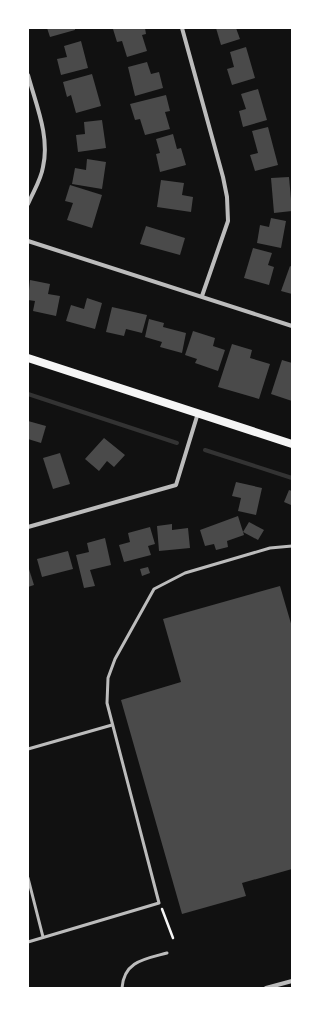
<svg xmlns="http://www.w3.org/2000/svg" width="320" height="1016" viewBox="0 0 320 1016" font-family="Helvetica,sans-serif">
  <rect width="100%" height="100%" fill="#111"/>
  <g fill="none" stroke-linecap="round" stroke-linejoin="round">
    <g stroke="#333" stroke-width="4">
      <path d="M28,394L177,443"/>
      <path d="M205,450L292,478"/>
    </g>
  </g>
  <g fill="#4a4a4a">
    <path d="M47,28H75V30L50,37Z"/>
    <path d="M145,28L146,34L142,35L147,51L127,57L122,41L117,42L113,29Z"/>
    <path d="M216,28H236L240,39L221,45Z"/>
    <path d="M81,41L88,68L61,75L57,59L67,57L64,46Z"/>
    <path d="M246,47L255,78L232,85L227,69L234,67L230,52Z"/>
    <path d="M147,62L151,74L159,72L163,88L135,96L128,67Z"/>
    <path d="M92,74L101,106L76,113L71,95L67,97L63,82Z"/>
    <path d="M258,89L267,120L243,127L239,111L246,109L241,94Z"/>
    <path d="M166,95L170,111L165,112L170,129L145,135L140,119L135,120L130,104Z"/>
    <path d="M102,120L106,148L78,152L76,135L85,134L84,122Z"/>
    <path d="M268,127L278,165L255,171L250,155L258,153L252,131Z"/>
    <path d="M173,134L177,149L181,148L186,165L160,172L156,154L160,153L156,139Z"/>
    <path d="M87,159L106,162L102,189L72,184L75,168L86,170Z"/>
    <path d="M289,177L292,211L274,213L271,178Z"/>
    <path d="M161,180L184,183L182,195L193,197L191,212L157,207Z"/>
    <path d="M70,185L102,195L92,228L67,220L73,203L65,201Z"/>
    <path d="M271,218L286,221L281,248L257,243L260,225L269,227Z"/>
    <path d="M146,226L185,238L180,255L140,244Z"/>
    <path d="M253,248L272,253L268,265L274,267L269,285L244,278Z"/>
    <path d="M290,266L292,267V294L281,291Z"/>
    <path d="M30,280L50,284L48,294L60,296L56,316L33,311L35,301L28,300Z"/>
    <path d="M87,298L102,303L95,329L66,321L71,305L84,309Z"/>
    <path d="M112,307L147,315L142,333L126,329L124,336L106,332Z"/>
    <path d="M149,319L164,323L163,327L186,333L182,353L160,347L162,342L145,337Z"/>
    <path d="M193,331L215,338L213,346L225,350L218,371L195,363L197,359L185,355Z"/>
    <path d="M232,344L252,350L250,358L270,364L259,399L218,387Z"/>
    <path d="M282,360L292,363V401L271,394Z"/>
    <path d="M28,421L46,426L41,443L28,439Z"/>
    <path d="M104,438L125,455L114,467L107,461L99,471L85,459Z"/>
    <path d="M60,453L70,484L53,489L43,458Z"/>
    <path d="M236,482L262,488L256,515L238,511L241,498L232,496Z"/>
    <path d="M289,490L292,491L291,505L284,502Z"/>
    <path d="M238,516L244,535L227,541L228,547L216,550L214,544L205,546L200,530Z"/>
    <path d="M249,522L264,530L258,540L243,532Z"/>
    <path d="M172,524V530L188,528L190,548L159,551L157,526Z"/>
    <path d="M150,527L155,544L148,546L151,555L124,562L119,545L130,542L128,533Z"/>
    <path d="M105,538L111,565L90,570L95,586L84,588L76,555L89,552L87,543Z"/>
    <path d="M68,551L73,569L42,577L37,559Z"/>
    <path d="M28,566L34,585L28,587Z"/>
    <path d="M148,567L150,573L142,576L140,569Z"/>
    <path d="M280,586L292,627V869L242,883L246,896L182,914L121,700L181,682L163,619Z"/>
  </g>
  <g fill="none" stroke-linecap="round" stroke-linejoin="round">
    <path stroke="#f5f5f5" stroke-width="2.5" d="M162,909L173,938"/>
    <g stroke="#bcbcbc" stroke-width="3">
      <path d="M28,749L112,725"/>
      <path d="M28,878L43,937"/>
      <path d="M28,942L159,903L107,703L108,678L115,659L154,589L185,573L270,548L292,546"/>
      <path d="M122,988C124,961 145,959 167,953"/>
    </g>
    <g stroke="#bcbcbc" stroke-width="4">
      <path d="M182,28L223,177L227,197L228,221L202,296"/>
      <path d="M28,75C36,105 50,136 43,167C41,180 33,192 28,204"/>
      <path d="M28,241L292,326"/>
      <path d="M28,527L176,485L198,413"/>
      <path d="M266,988L292,981"/>
    </g>
    <path stroke="#f5f5f5" stroke-width="8" d="M28,358L292,444"/>
  </g>
  <rect width="320" height="1016" fill="none" stroke="#ffffff" stroke-width="58"/>
</svg>
